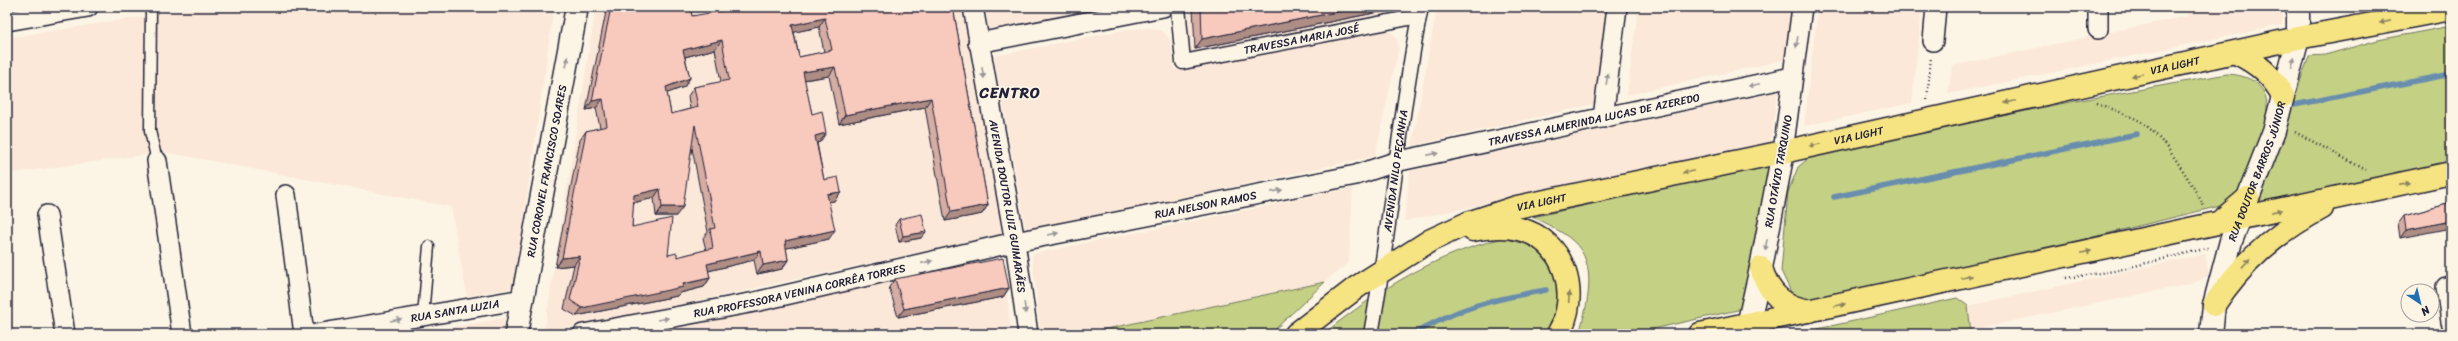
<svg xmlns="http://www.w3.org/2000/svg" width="2458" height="341" viewBox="0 0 2458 341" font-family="Sriracha,sans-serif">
  <rect width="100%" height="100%" fill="#fcf5e5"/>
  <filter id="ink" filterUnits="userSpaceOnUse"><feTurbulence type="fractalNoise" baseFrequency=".025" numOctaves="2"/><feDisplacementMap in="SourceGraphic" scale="8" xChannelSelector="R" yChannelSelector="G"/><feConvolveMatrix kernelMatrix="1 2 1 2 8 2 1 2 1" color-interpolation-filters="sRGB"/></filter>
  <g filter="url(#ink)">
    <g fill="#fbe8d9">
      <path d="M203,7H554L514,288L467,296L451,207L165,152L7,174V38Z"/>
      <path d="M596,7H962L1002,234L683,304L544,332Z"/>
      <path d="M985,7H1104L989,29Z"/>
      <path d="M1188,7H1409L1408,11L1190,55Z"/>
      <path d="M1437,7H1608L1595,104L1412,146Z"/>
      <path d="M1638,7H1792L1785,60L1627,95Z"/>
      <path d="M1818,7H1922L1912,103L1804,126Z"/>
      <path d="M2187,7H2282V25L1948,94L1952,66L2187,16Z"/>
      <path d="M2312,7H2345L2312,14Z"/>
      <path d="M1151,28L1163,31L1170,40L1175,70L1385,29L1395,35L1399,47L1375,156L1026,232L994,56L1129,29Z"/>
      <path d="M1777,92L1771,144L1404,221L1410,171Z"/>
      <path d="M1353,188L1349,262L1325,282L1083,334H1040L1032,254Z"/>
      <path d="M2205,254L2209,276L2190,284L1970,330L1968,306Z"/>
      <path d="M1003,258L1011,334H628L704,318Z"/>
      <path d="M505,318L503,334H411Z"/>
    </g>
    <g fill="#c4d084" stroke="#737960">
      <path d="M2451,26V163L2258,205L2309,56L2325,55L2378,40Z"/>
      <path d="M2227,74C2243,75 2258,79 2265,95C2274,115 2250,177 2237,194C2233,199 2225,202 2220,206L1844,298L1813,303L1792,294L1781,271L1788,192L1798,167L1809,158L1825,153L2054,105Z"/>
      <path d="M1773,164L1742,309L1631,334H1579C1587,306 1599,264 1573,241C1562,231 1546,224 1533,217Z"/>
      <path d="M1504,238C1514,241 1527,243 1536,249C1567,268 1569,309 1545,334H1323C1379,290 1434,254 1504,238Z"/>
      <path d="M1325,282L1270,334H1083Z"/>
      <path d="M1957,298L1968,306L1971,334H1795Z"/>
    </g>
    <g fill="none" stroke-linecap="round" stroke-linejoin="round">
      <g stroke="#698ead" stroke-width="5.5">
        <path d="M2294,105L2451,74"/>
        <path d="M1834,197L2137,134"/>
        <path d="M1414,334C1458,307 1495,299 1546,290"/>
      </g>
      <g stroke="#22223b" stroke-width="13">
        <g id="service">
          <path d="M151,7L150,131L157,161"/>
          <path d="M423,316L429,246"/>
        </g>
      </g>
      <g stroke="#22223b" stroke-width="17">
        <g id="pedestrian">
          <path id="s1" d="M1178,7L1183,62L1419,16"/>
          <path id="s2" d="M1371,334C1391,226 1399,115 1421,7"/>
        </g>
      </g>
      <g stroke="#22223b" stroke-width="22">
        <g id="minor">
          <path id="s3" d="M973,7L1015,242L1028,334"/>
          <path d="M7,21L88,7"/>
          <path d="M2098,29V7"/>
          <path d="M1933,41L1936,7"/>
          <path d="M978,43L1163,7"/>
          <path d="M1603,118L1617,7"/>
          <path d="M1783,152L1802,7"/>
          <path d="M157,161L182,334"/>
          <path d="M286,195L304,334"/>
          <path d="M47,215L65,334"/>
          <path d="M2446,287L2451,322"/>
          <path id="s4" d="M316,334L523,299"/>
          <path id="s5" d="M583,334L755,302L1015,242L1356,175L1395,162L1792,77"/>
        </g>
      </g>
      <g stroke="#22223b" stroke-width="25">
        <g id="tertiary">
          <path d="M2298,7V38"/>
          <path id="s6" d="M516,334L577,7"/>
        </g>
      </g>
      <g stroke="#22223b" stroke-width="25">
        <g id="secondary">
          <path d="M1746,334L1761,268L1783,152"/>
          <path id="s7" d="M2211,334L2214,305L2231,241L2274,131L2298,38"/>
        </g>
      </g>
      <g stroke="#22223b" stroke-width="25">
        <g id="primary">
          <path d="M2236,53C2256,62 2273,76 2283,96"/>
          <path d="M2222,220L2248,198"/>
          <path d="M1473,230C1488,227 1503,225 1519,229C1566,240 1581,296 1558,334"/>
          <path d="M1761,268C1769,294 1783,307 1810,311"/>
          <path d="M2214,305C2242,262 2277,232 2322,208"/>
          <path id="s8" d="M1296,334L1357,287L1431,240L1468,223L1517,207L1783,152L2298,38L2451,9"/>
          <path d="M1700,334L2451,173"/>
        </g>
      </g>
      <g stroke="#22223b" stroke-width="2.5" stroke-dasharray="1 3" stroke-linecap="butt">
        <path d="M1927,100L1931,57"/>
        <path d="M2097,103C2111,109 2127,114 2140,121C2164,136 2190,181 2204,206"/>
        <path d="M2295,132L2366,170"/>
        <path d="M2066,278L2114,271L2208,248"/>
      </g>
      <use href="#service" stroke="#fcf5e5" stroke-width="10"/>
      <use href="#pedestrian" stroke="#fcf5e5" stroke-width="14"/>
      <use href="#minor" stroke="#fcf5e5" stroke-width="19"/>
      <use href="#tertiary" stroke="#fcf5e5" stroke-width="22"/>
      <use href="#secondary" stroke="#fcf5e5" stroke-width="22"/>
      <use href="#primary" stroke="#f6e381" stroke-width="22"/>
    </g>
    <g fill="#d5ada3" stroke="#22223b" fill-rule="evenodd">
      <path d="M607,7H690L692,16L953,7L988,205L982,214L945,221L925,107L839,124L829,76L804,80L812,114L820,142L817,143L824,180L841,192L834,201L828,202L829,239L786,248L788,260L782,269L757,274L754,260L708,271L710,278L704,287L680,293L677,296L576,316L564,309L574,265L555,267L580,140L586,131L600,128L596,108L586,110ZM819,27L824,52L799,57L794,32ZM715,49L721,82L694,87L688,96L690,109L671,114L667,93L684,87L690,78L685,57ZM692,148L708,232L703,238L706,250L677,257L668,255L632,227L633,203L654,198L656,216H676Z"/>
      <path d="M1193,7H1404L1195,49Z"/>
      <path d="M2451,203L2400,238L2398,224L2404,216Z"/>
      <path d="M899,219L921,238L899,242L895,225Z"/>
      <path d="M895,279L1009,288L1003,297L898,317L889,287Z"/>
    </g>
    <g fill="#ae8d84" stroke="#22223b">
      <path d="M1361,7H1404L1195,49L1202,39Z"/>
      <path d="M825,18L819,27L786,34L792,25Z"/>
      <path d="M722,40L715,49L677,59L683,50Z"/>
      <path d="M835,67L829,76L796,81L803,72Z"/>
      <path d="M690,78L684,87L660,96L666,87Z"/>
      <path d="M931,98L925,107L839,124L845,115Z"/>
      <path d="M603,99L596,108L586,110L592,101Z"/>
      <path d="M826,133L820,142L809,145L815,136Z"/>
      <path d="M660,189L654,198L628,204L634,195Z"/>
      <path d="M841,192L834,201L820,203L827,194Z"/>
      <path d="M988,205L982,214L945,221L951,212Z"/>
      <path d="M662,207H683L676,216H656Z"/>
      <path d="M2451,221V228L2400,238L2406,230Z"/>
      <path d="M835,230L829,239L778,250L785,241Z"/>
      <path d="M926,232L921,238L899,242L903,236Z"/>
      <path d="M761,251L754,260L700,273L707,264Z"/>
      <path d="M580,256L574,265L555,267L562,258Z"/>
      <path d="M788,260L782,269L757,274L763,265Z"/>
      <path d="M710,278L704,287L680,293L677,296L576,316L582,308Z"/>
      <path d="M1009,288L1003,297L898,317L904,309Z"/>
    </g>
    <g fill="#f8c9bd" stroke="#22223b" fill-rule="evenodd">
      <path d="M611,7H690L692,16L744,7H953L988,205L951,212L931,98L845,115L835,67L803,72L812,114L822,111L826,133L815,136L824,180L838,177L841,192L827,194L835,230L785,241L788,260L763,265L761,251L707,264L710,278L683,284V287L582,308L570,300L580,256L562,258L586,131L607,126L603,99L592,101ZM825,18L832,50L799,57L792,25ZM722,40L729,80L694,87L698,107L671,114L666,87L690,78L683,50ZM695,125L715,228L710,229L713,248L677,257V253L668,255L672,218L632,227L634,195L660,189L662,207H683Z"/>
      <path d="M1201,7H1361L1202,39Z"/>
      <path d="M2451,203V221L2406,230L2404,216Z"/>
      <path d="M922,214L926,232L903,236L899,219Z"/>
      <path d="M1003,258L1009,288L904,309L895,279Z"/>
    </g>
    <defs><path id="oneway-solid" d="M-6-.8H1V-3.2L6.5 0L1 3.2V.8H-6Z"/></defs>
    <g fill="#8c825e">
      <use href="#oneway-solid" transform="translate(2385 22) rotate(169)"/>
      <use href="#oneway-solid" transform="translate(2137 75) rotate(168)"/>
      <use href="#oneway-solid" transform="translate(2010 102) rotate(168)"/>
      <use href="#oneway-solid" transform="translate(1815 145) rotate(168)"/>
      <use href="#oneway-solid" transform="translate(1688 172) rotate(168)"/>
      <use href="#oneway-solid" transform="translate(2404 184) rotate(-13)"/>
      <use href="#oneway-solid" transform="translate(2277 211) rotate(-12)"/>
      <use href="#oneway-solid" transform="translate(2086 252) rotate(-12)"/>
      <use href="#oneway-solid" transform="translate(2246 263) rotate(-47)"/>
      <use href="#oneway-solid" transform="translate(1967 277) rotate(-12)"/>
      <use href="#oneway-solid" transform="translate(1569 297) rotate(-87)"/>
      <use href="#oneway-solid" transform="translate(1840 305) rotate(-12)"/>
    </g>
    <g fill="#9a9698">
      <use href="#oneway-solid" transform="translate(1797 42) rotate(98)"/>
      <use href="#oneway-solid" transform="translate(567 62) rotate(-80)"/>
      <use href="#oneway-solid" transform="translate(2293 63) rotate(-75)"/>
      <use href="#oneway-solid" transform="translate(983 73) rotate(79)"/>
      <use href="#oneway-solid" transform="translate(1607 79) rotate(-82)"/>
      <use href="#oneway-solid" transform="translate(1754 85) rotate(168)"/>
      <use href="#oneway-solid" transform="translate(1433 154) rotate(-12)"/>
      <use href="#oneway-solid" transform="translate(1277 191) rotate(-11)"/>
      <use href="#oneway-solid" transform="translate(1053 234) rotate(-11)"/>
      <use href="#oneway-solid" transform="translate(1766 245) rotate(101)"/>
      <use href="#oneway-solid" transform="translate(927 262) rotate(-13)"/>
      <use href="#oneway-solid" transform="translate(1025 308) rotate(82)"/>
      <use href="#oneway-solid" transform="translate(663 319) rotate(-10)"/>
      <use href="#oneway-solid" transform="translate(396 320) rotate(-10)"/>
    </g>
  </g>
  <g text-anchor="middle" stroke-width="3.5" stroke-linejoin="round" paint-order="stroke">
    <g font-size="11" fill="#22223b" stroke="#fcf5e5">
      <text dy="4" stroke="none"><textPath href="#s1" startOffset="176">TRAVESSA MARIA JOSÉ</textPath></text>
      <text dy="4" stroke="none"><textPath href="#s8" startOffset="930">VIA LIGHT</textPath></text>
      <text dy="4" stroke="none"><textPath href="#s5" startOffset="1034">TRAVESSA ALMERINDA LUCAS DE AZEREDO</textPath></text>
      <text dy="4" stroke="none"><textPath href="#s8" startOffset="606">VIA LIGHT</textPath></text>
      <text dy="4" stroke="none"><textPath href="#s2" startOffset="165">AVENIDA NILO PEÇANHA</textPath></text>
      <text dy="4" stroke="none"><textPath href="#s6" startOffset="166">RUA CORONEL FRANCISCO SOARES</textPath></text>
      <text transform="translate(1778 171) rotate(-80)" y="4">RUA OTÁVIO TARQUINO</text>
      <text dy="4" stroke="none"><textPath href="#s7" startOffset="170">RUA DOUTOR BARROS JÚNIOR</textPath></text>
      <text dy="4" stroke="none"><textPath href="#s8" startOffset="282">VIA LIGHT</textPath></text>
      <text dy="4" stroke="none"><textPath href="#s5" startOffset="636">RUA NELSON RAMOS</textPath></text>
      <text dy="4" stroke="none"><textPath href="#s3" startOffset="202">AVENIDA DOUTOR LUIZ GUIMARÃES</textPath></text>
      <text dy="4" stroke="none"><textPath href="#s5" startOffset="221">RUA PROFESSORA VENINA CORRÊA TORRES</textPath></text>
      <text dy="4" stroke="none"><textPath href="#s4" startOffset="141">RUA SANTA LUZIA</textPath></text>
    </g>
    <g font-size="15" font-weight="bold" letter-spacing="1" fill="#22223b" stroke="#fcf5e5">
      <text x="1010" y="98">CENTRO</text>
    </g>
  </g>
  <rect width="2458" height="341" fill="none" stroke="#fcf5e5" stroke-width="24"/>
  <rect x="12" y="12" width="2434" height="317" fill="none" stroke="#22223b" stroke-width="1.5" filter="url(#ink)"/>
  <g transform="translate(2420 303) rotate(145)"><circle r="19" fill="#fcf5e5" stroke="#a5a1a1"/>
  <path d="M0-3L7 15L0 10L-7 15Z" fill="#1f6fb2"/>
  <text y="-6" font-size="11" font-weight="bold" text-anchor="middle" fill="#22223b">N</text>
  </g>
</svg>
